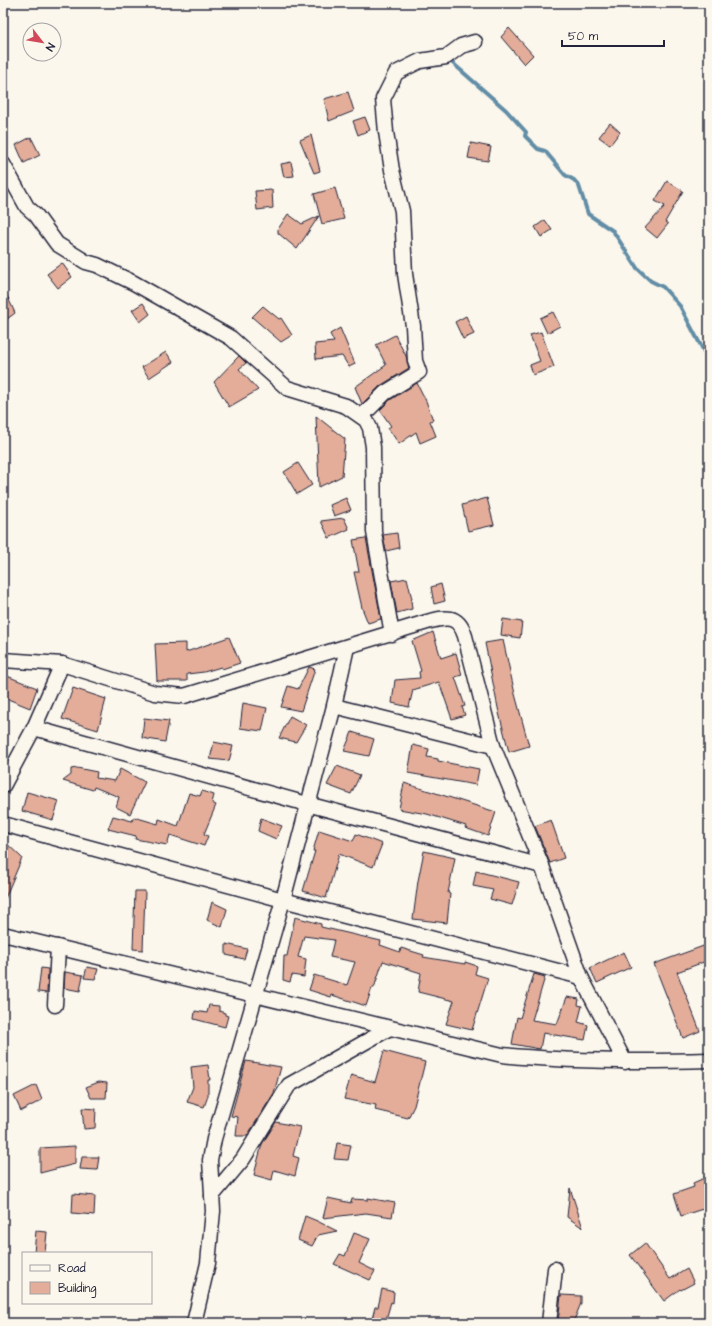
<svg xmlns="http://www.w3.org/2000/svg" width="712" height="1326" viewBox="0 0 712 1326" font-family="'Architects Daughter',sans-serif">
  <rect width="100%" height="100%" fill="#fbf7ec"/>
  <filter id="ink" filterUnits="userSpaceOnUse"><feTurbulence type="fractalNoise" baseFrequency=".025" numOctaves="2"/><feDisplacementMap in="SourceGraphic" scale="8" xChannelSelector="R" yChannelSelector="G"/><feConvolveMatrix kernelMatrix="1 2 1 2 8 2 1 2 1" color-interpolation-filters="sRGB"/></filter>
  <g filter="url(#ink)">
    <g fill="none" stroke-linecap="round" stroke-linejoin="round">
      <g stroke="#628da6" stroke-width="4">
        <path d="M448,59L506,110L526,132L525,136L538,149L545,151L565,175L574,180L579,186L588,214L613,231L637,268L651,281L663,287L680,306L709,361"/>
        <path d="M709,385V397"/>
      </g>
    </g>
    <g fill="#e3ad99" stroke="#22223b">
      <path d="M509,28L533,55L524,64L501,37Z"/>
      <path d="M348,92L354,111L329,121L324,99Z"/>
      <path d="M365,117L370,130L358,135L353,121Z"/>
      <path d="M610,123L620,132L610,145L599,137Z"/>
      <path d="M311,135L320,171L314,173L300,140Z"/>
      <path d="M31,137L40,155L24,163L16,145Z"/>
      <path d="M471,143L491,147L488,161L468,158Z"/>
      <path d="M291,162L294,176L284,177L281,164Z"/>
      <path d="M667,181L683,191L665,222L668,224L657,238L645,228L665,206L655,201Z"/>
      <path d="M335,188L344,219L322,224L314,194Z"/>
      <path d="M272,190L273,208L257,210L255,191Z"/>
      <path d="M288,214L302,224L319,216L297,249L278,233V229Z"/>
      <path d="M545,220L552,230L541,237L535,227Z"/>
      <path d="M62,263L72,277L58,288L47,274Z"/>
      <path d="M3,287L15,313L3,322Z"/>
      <path d="M143,303L150,314L140,322L132,310Z"/>
      <path d="M263,306L279,319L281,318L292,335L281,342L252,317Z"/>
      <path d="M553,312L560,326L547,333L540,318Z"/>
      <path d="M466,316L474,334L463,339L455,322Z"/>
      <path d="M340,328L355,364L349,367L342,356L316,359L315,344L334,342L330,334Z"/>
      <path d="M541,332L554,367L533,375L530,365L540,361L530,335Z"/>
      <path d="M395,335L406,356L409,368L380,386L362,404L355,387L386,365L376,345Z"/>
      <path d="M166,352L173,362L149,378L142,367Z"/>
      <path d="M239,356L246,363L239,369L258,390L229,407L214,382Z"/>
      <path d="M417,383L426,401L433,420L430,421L436,436L420,443L416,432L399,444L388,428L391,426L380,410L390,400Z"/>
      <path d="M316,416L345,439L342,476L319,487Z"/>
      <path d="M298,463L312,485L297,494L284,472Z"/>
      <path d="M346,498L351,510L334,516L330,505Z"/>
      <path d="M487,498L494,525L468,531L462,505Z"/>
      <path d="M344,518L349,529L329,538L321,521Z"/>
      <path d="M397,533L399,548L386,551L383,535Z"/>
      <path d="M366,538L381,619L368,623L362,608L354,572H359L353,540Z"/>
      <path d="M407,578L412,599L411,600L412,609L397,613L391,581Z"/>
      <path d="M441,584L445,601L434,604L431,587Z"/>
      <path d="M503,619L522,622L520,638L501,635Z"/>
      <path d="M433,632L441,658L456,653L462,675L455,677L465,706L462,707L465,715L452,719L439,682L413,690L409,707L392,703L395,680L420,678L419,672L421,671L412,641Z"/>
      <path d="M229,637L240,663L222,669L221,667L204,672L187,674V681H157L155,644L186,643V652Z"/>
      <path d="M503,640L515,694L529,746L509,752L499,713L485,643Z"/>
      <path d="M309,667L315,669L301,711L281,707L288,686L298,689Z"/>
      <path d="M7,676L37,688L30,708L3,697V688Z"/>
      <path d="M73,688L106,699L98,730L62,719Z"/>
      <path d="M243,703L267,708L262,731L240,728Z"/>
      <path d="M290,716L306,725L296,742L279,738Z"/>
      <path d="M144,718L169,721L165,742L142,738Z"/>
      <path d="M352,732L374,739L369,756L344,751Z"/>
      <path d="M214,742L233,746L229,761L210,759Z"/>
      <path d="M413,745L429,749L427,757L438,759V761L479,769L476,785L408,773Z"/>
      <path d="M337,766L360,775L351,794L327,785Z"/>
      <path d="M77,768L97,772L96,778L115,781L120,769L145,782L130,814L116,807L119,797L94,787L93,790L63,781L71,775V769Z"/>
      <path d="M404,783L496,812L488,836L465,828L466,826L427,814L399,809Z"/>
      <path d="M202,791L214,795L212,803L216,805L204,834L208,836L204,846L170,835L167,845L135,839L136,836L108,829L113,816L132,821L134,817L158,824L159,819L178,826L189,793L200,796Z"/>
      <path d="M27,792L59,801L53,820L22,811Z"/>
      <path d="M261,818L282,826L276,839L258,831Z"/>
      <path d="M551,820L564,858L550,863L535,826Z"/>
      <path d="M319,830L353,841L356,834L382,844L373,867L339,854L326,898L303,891L315,851H313Z"/>
      <path d="M3,840L22,858L3,903Z"/>
      <path d="M424,851L455,858L448,893L450,894L447,923L413,919L418,881Z"/>
      <path d="M476,871L519,882L512,905L490,899L493,890L473,886Z"/>
      <path d="M135,891H145L143,950L133,949Z"/>
      <path d="M212,902L227,909L222,927L207,920Z"/>
      <path d="M295,917L321,924V927L381,941L380,945L400,952L401,948L424,955L423,957L465,964V962L477,966L475,974L488,978L472,1030L446,1024L454,1001L418,992L421,973L383,961L374,988H372L366,1006L332,995L331,997L309,990L314,975L347,985L355,962L330,957L334,940L304,936L298,957L306,959L304,977L292,975L290,982L283,980L284,956H287Z"/>
      <path d="M226,944L247,949L244,959L226,955Z"/>
      <path d="M709,944V960L677,972L700,1031L683,1038L654,964Z"/>
      <path d="M624,952L631,967L597,983L590,968Z"/>
      <path d="M87,967L98,969L95,979L84,978Z"/>
      <path d="M41,968L48,969L47,993L38,992Z"/>
      <path d="M65,972L83,975L80,991L64,988Z"/>
      <path d="M534,974L545,977L532,1020L557,1024L567,997L579,999L578,1005L582,1006L578,1022L588,1025L585,1040L543,1033L540,1049L512,1044L517,1017L520,1018Z"/>
      <path d="M209,1005L219,1006V1011L225,1013V1015L228,1016L225,1027L194,1019L195,1011L207,1013Z"/>
      <path d="M384,1051L425,1062L414,1106L408,1118L375,1110L376,1105L344,1099L351,1075L375,1082Z"/>
      <path d="M246,1061L281,1067L274,1093L247,1136H236L238,1117L231,1116Z"/>
      <path d="M208,1065L210,1080H208V1096L204,1107L187,1102L193,1087L191,1067Z"/>
      <path d="M99,1082L107,1083L106,1098H91L86,1087Z"/>
      <path d="M36,1085L42,1100L21,1111L14,1096Z"/>
      <path d="M82,1108L96,1109L95,1128L84,1129Z"/>
      <path d="M276,1122L300,1127L293,1156L299,1158L295,1176L274,1170L272,1180L254,1175L262,1144Z"/>
      <path d="M337,1143L351,1145L348,1160L334,1159Z"/>
      <path d="M75,1146V1164L40,1173V1148Z"/>
      <path d="M82,1157H99L97,1170L80,1169Z"/>
      <path d="M709,1176V1207L681,1216L674,1194L694,1187L693,1183Z"/>
      <path d="M570,1188L583,1228L567,1217Z"/>
      <path d="M73,1194L95,1196L94,1215L72,1213Z"/>
      <path d="M328,1198L351,1203L352,1199L368,1200V1198L395,1203L392,1217L366,1213L323,1218Z"/>
      <path d="M305,1216L317,1221L337,1231L318,1235L312,1246L298,1240Z"/>
      <path d="M36,1231L47,1232L45,1253H34Z"/>
      <path d="M354,1233L370,1239L359,1263L375,1271L370,1280L334,1264L340,1254L345,1256Z"/>
      <path d="M645,1243L670,1279L687,1269L694,1283L681,1290L680,1289L664,1301L630,1255Z"/>
      <path d="M382,1289L394,1292L393,1303L391,1302L385,1323H371L375,1307H378Z"/>
      <path d="M561,1295L581,1296V1303L573,1323H558Z"/>
    </g>
    <g fill="none" stroke-linecap="round" stroke-linejoin="round">
      <g stroke="#22223b" stroke-width="17">
        <g id="minor">
          <path d="M3,164L27,207L36,215L57,244L86,262L97,265L134,283L231,338L287,388L346,406L366,420L370,428L373,447L374,532L392,634"/>
          <path d="M362,416L385,393L419,372L415,361L413,326L405,274L402,211L392,170L386,132L383,99L396,73L420,61L446,57L461,46L475,42"/>
          <path d="M3,660L62,664L155,693L184,696L427,622C446,617 458,614 465,636L493,746L542,866L581,977L625,1062"/>
          <path d="M334,706L493,746"/>
          <path d="M34,728L307,804L542,866"/>
          <path d="M3,786L34,728L62,664"/>
          <path d="M3,824L283,900L581,977"/>
          <path d="M3,934L502,1055C571,1062 640,1062 709,1060"/>
          <path d="M55,1005L58,947"/>
          <path d="M212,1196L243,1159L289,1085L390,1028"/>
          <path d="M194,1323L208,1263L213,1211L210,1160L214,1139L283,900L334,706L347,647"/>
          <path d="M549,1323L555,1269"/>
        </g>
      </g>
      <use href="#minor" stroke="#fbf7ec" stroke-width="14"/>
    </g>
  </g>
  <rect width="712" height="1326" fill="none" stroke="#fbf7ec" stroke-width="16"/>
  <rect x="8" y="8" width="696" height="1310" fill="none" stroke="#22223b" stroke-width="1.5" filter="url(#ink)"/>
  <rect x="22" y="1252" width="130" height="52" fill="#fbf7ec" stroke="#a4a2a5"/>
  <rect x="30" y="1265" width="20" height="6" fill="#fbf7ec" stroke="#a4a2a5"/>
  <text x="58" y="1272" font-size="12" fill="#22223b">Road</text>
  <rect x="30" y="1282" width="20" height="12" fill="#e3ad99" stroke="#a4a2a5"/>
  <text x="58" y="1292" font-size="12" fill="#22223b">Building</text>
  <g transform="translate(42 42) rotate(121)"><circle r="19" fill="#fbf7ec" stroke="#a4a2a5"/>
  <path d="M0-3L7 15L0 10L-7 15Z" fill="#d1495b"/>
  <text y="-6" font-size="11" font-weight="bold" text-anchor="middle" fill="#22223b">N</text>
  </g>
  <path d="M562 40v6h102v-6" fill="none" stroke="#22223b" stroke-width="2"/>
  <text x="568" y="40" font-size="12" fill="#22223b" stroke="#fbf7ec" stroke-width="3" paint-order="stroke">50 m</text>
</svg>
